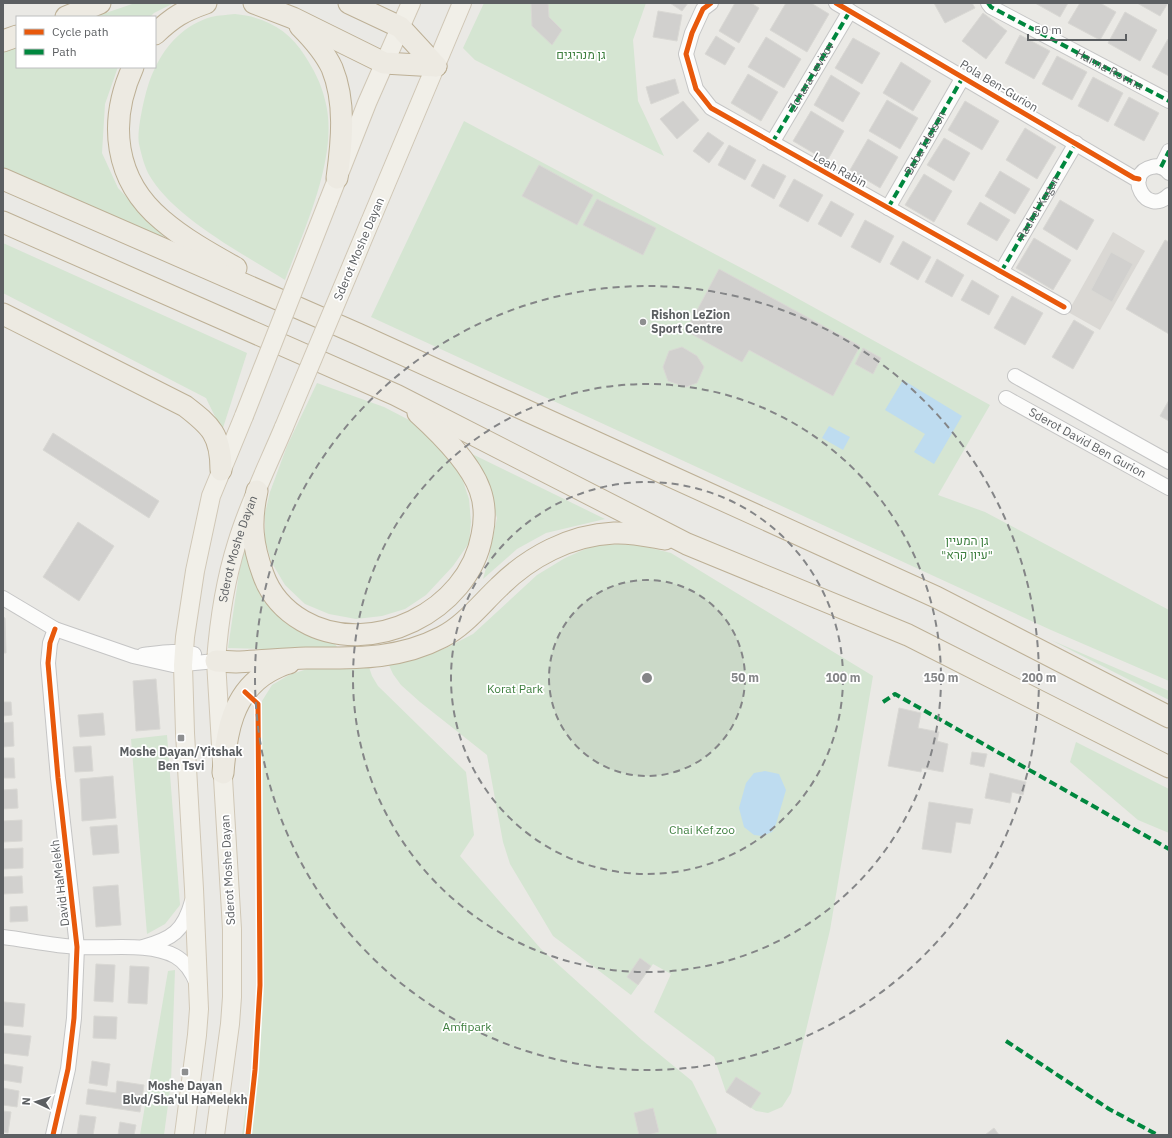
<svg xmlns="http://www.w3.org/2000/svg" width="1172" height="1138" viewBox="0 0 1172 1138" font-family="'IBM Plex Sans',Heebo,sans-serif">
  <rect width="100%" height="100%" fill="#eae9e5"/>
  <path fill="#dad8d4" d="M1113,232L1145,251L1100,330L1068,312Z"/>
  <g fill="#d5e5d2">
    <path d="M135,3H174L154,13L150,17H94Z"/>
    <path d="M484,3H646L633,40L638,101L664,156L475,60L463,48Z"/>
    <path d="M235,14C266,17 289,30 305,56C314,70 321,83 325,100C340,154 304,230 285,280C243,254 171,216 148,173C144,165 141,153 139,144C137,134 141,115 143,105C146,92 149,80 155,68C167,43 185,25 211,17C219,15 228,15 235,14Z"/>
    <path d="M17,47V67H118L105,104L102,153L118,188L166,239L3,169V52Z"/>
    <path d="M464,121L777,287L990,405L938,495L985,512L1169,610V681L1051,630L371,317Z"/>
    <path d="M3,243L247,353L222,431L206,398L3,293Z"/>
    <path d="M317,383L384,407L413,422L435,442L462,478L469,499L471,522L469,543L453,566L426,595L405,609L382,616L356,619L329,614L305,604L285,585L272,563L265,541V513L270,492L287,446Z"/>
    <path d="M468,452L605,519L546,533L517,549L483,579L488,561L497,518L487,485Z"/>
    <path d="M619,544L639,545L671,553L873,676L830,930L791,1093L782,1107L768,1113L756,1111L726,1092L714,1057L654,1012L671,974L653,964L631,995L553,936L510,864L503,842L487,755L420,702L401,685L393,674L388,663L422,657L446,648L473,634L537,575L565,558L592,546Z"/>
    <path d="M248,547L262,592L272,610L287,622L332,640L340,651L228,648L242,553Z"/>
    <path d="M1051,640L1169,691V700Z"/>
    <path d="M369,667L372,676L378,686L466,772L474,835L460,856L541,949L642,1040L692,1081L716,1129L717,1135H242L263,988L262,701L272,685L289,675L307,669H346Z"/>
    <path d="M167,735L180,905L165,924L147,934L131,739Z"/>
    <path d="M1076,742L1169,789V833L1138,820L1070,762Z"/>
    <path d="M175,970L171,1082L164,1135H140L168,971Z"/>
  </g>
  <g fill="#bedcf0">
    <path d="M903,380L962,416L934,464L914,452L925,434L885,410Z"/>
    <path d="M829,426L850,437L843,450L822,438Z"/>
    <path d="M765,771L779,774L786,790L776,824L772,832L762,836L754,835L744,827L739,808L746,783L754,773Z"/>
  </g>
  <g fill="#d1d0ce" stroke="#d9d8d4">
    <path d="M531,3H548L549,17L562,30L552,45L532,26Z"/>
    <path d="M670,3H688L682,11Z"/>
    <path d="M735,3H751L759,8L739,43L719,31Z"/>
    <path d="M786,3H811L829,14L807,52L770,30Z"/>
    <path d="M934,3H972L975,8L945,23Z"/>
    <path d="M1035,3H1068L1060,17Z"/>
    <path d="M1080,3H1100L1116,12L1100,40L1068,23Z"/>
    <path d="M1137,3H1168L1160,16Z"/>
    <path d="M658,11L682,15L677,41L653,37Z"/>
    <path d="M1125,12L1157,30L1140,61L1108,43Z"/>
    <path d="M983,13L1007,31L986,59L962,41Z"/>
    <path d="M1020,35L1050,51L1034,79L1005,63Z"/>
    <path d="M716,36L735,48L725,65L705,54Z"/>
    <path d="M766,37L801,59L784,88L748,67Z"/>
    <path d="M853,38L880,53L862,84L835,68Z"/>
    <path d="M1168,39L1169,40V76L1152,67Z"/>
    <path d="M1057,56L1087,72L1072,100L1042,84Z"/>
    <path d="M901,62L931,81L913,111L883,93Z"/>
    <path d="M748,74L778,92L761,121L731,103Z"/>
    <path d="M831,75L860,93L843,122L814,105Z"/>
    <path d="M1093,77L1123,93L1108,122L1078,106Z"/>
    <path d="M675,79L679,93L651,104L646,87Z"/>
    <path d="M1129,97L1159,113L1144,141L1114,125Z"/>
    <path d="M887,100L918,118L900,149L869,131Z"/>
    <path d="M683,101L699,120L677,139L660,119Z"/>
    <path d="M965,101L999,121L982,150L948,130Z"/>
    <path d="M811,111L844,131L827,161L793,141Z"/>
    <path d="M1025,128L1056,147L1037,179L1006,160Z"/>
    <path d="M708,132L724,143L709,163L693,151Z"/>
    <path d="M944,138L970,153L954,181L927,165Z"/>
    <path d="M868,139L898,157L880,188L850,170Z"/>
    <path d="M729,145L756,160L745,180L718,165Z"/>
    <path d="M763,164L786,176L774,199L751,186Z"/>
    <path d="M539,165L593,195L577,225L522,196Z"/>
    <path d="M1000,171L1030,189L1015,214L985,196Z"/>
    <path d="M924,174L952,191L934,222L905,205Z"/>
    <path d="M794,179L823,195L808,222L779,206Z"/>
    <path d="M597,199L656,228L643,255L583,225Z"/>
    <path d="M1060,200L1094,220L1077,250L1043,229Z"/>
    <path d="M831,201L854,214L841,237L818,224Z"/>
    <path d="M980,202L1010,220L997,241L967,224Z"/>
    <path d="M865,220L894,236L880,263L851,247Z"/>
    <path d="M1034,238L1071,260L1053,290L1016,268Z"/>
    <path d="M1165,240L1169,242V334L1126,309Z"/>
    <path d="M903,241L931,257L918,280L890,264Z"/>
    <path d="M1111,252L1133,264L1112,302L1091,290Z"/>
    <path d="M937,259L964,275L952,297L925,282Z"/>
    <path d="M719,269L860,346L833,396L749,350L742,362L686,331Z"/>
    <path d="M972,280L999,296L989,315L961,300Z"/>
    <path d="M1012,296L1043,313L1025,345L994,328Z"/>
    <path d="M1074,320L1094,332L1073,369L1052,357Z"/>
    <path d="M682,347L697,356L704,367L697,383L686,387L668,381L663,367L669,351Z"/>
    <path d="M863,348L881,358L873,374L855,364Z"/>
    <path d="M1169,400V421L1160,416Z"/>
    <path d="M53,433L159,501L149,518L43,450Z"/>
    <path d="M78,522L114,546L79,601L43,577Z"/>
    <path d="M3,617L5,618L6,653H3Z"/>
    <path d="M156,679L160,729L136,731L133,681Z"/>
    <path d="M3,702H11L12,715L3,716Z"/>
    <path d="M899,708L921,713L918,728L939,732L937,741L948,744L943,772L922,768L921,772L888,766Z"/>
    <path d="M103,713L105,735L80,737L78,715Z"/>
    <path d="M13,722L14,746L3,747V723Z"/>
    <path d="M91,746L93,771L75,772L73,747Z"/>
    <path d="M972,752L987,754L984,767L970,764Z"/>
    <path d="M3,758H14L15,778H3Z"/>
    <path d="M990,773L1026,782L1023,795L1012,792L1010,803L985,798Z"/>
    <path d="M113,776L116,818L82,821L80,779Z"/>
    <path d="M17,789L18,808L3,809V790Z"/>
    <path d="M929,802L973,809L970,824L956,822L951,853L922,849Z"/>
    <path d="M22,820V841L3,842V821Z"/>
    <path d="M117,825L119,853L93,855L90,827Z"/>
    <path d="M23,848V868L3,869V849Z"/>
    <path d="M22,876L23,893L3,894V877Z"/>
    <path d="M118,885L121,925L96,927L93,887Z"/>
    <path d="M27,906L28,921L10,922V907Z"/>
    <path d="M640,958L651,966L638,985L627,977Z"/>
    <path d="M96,964L115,965L113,1002L94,1001Z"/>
    <path d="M130,966L149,967L147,1004L128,1003Z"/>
    <path d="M4,1002L25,1004L23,1027L3,1025Z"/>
    <path d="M94,1016L117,1017L116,1039L93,1038Z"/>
    <path d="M3,1033L31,1036L28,1056L3,1053Z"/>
    <path d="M92,1061L110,1064L107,1086L89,1083Z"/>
    <path d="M3,1064L23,1067L21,1083L3,1080Z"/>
    <path d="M736,1077L761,1093L751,1108L726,1092Z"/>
    <path d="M117,1081L144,1085L140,1112L86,1104L88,1089L116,1093Z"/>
    <path d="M3,1088L19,1091L17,1107L3,1105Z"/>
    <path d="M653,1108L659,1132L648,1135H639L634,1113Z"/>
    <path d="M3,1111L11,1112L8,1133L3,1132Z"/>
    <path d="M80,1115L96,1117L93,1135H77Z"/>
    <path d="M120,1122L136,1125L134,1135H118Z"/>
    <path d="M994,1128L999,1135H985Z"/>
  </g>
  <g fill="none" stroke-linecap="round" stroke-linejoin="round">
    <g stroke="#c5c5c5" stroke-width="16">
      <g id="minor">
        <path d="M711,3L703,9L692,33L686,54L696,89L711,108L1064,307"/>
        <path d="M836,3L1134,178L1139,179"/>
        <path d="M988,3L991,7L1169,101"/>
        <path d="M772,143L850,11"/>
        <path d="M1161,167L1169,151"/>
        <path d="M1169,173C1165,168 1159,165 1152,167C1123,173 1146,218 1169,195"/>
        <path id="s1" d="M888,208L963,77"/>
        <path d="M1001,272L1076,143"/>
        <path d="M1015,376L1169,462"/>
        <path id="s2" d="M1006,398L1169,488"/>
        <path d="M3,598L55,629L133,656L173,665L216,661"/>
        <path d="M143,655C161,653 176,650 194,654"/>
        <path d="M3,937C28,940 53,946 79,947C108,949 149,942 175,956C186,962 193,974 197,984"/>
        <path d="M143,947C172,939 184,931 192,901"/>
        <path d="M53,1135L68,1069L74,1018L77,947L58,778L48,663L50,643L55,629"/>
      </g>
    </g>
    <g stroke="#d0c7b6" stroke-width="20">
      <g id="major">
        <path d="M328,202L367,103L411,3"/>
        <path d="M370,222L462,3"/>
        <path d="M184,1135L197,1035L199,1009L194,889L185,733L183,665L185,637L195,571L211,496L244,416"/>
        <path id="s3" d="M215,1135L230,1024L232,997V929L216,661C219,621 225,581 237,543C249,503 268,465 284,427"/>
      </g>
    </g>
    <g stroke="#bdb096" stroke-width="23">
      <g id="highway">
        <path d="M254,3L293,18L384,63L436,66"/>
        <path d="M349,3L400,27L436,66"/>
        <path d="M66,17L100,3"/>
        <path d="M300,26C312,38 325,53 332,68C346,102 342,142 337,178"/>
        <path d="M155,34C173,17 183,11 206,3"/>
        <path d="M3,41L17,36"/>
        <path d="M133,67C108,122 114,180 162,220C184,239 211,254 236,268"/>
        <path d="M3,179L358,334L936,597L1169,717"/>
        <path d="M3,222L396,395L687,544L908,635L1169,767"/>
        <path d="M3,314L185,406C211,426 221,435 221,470"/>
        <path d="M257,491C250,522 252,544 263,574C270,594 284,610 303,621C370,660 469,611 482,535C485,521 485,504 480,490C470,462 440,433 418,413"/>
        <path d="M216,661L236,662C259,661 283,659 306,658C354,658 398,660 442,637C464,626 481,604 499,587C529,557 570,535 614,533C631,532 648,536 665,539"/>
        <path d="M223,773C226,734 232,692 270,671C276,668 282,664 289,663"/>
      </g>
    </g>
    <use href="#minor" stroke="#fcfcfb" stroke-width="14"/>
    <use href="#major" stroke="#f1efe8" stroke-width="18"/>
    <use href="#highway" stroke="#edeae2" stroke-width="21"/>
    <g stroke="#d0c7b6" stroke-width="20" stroke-linecap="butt">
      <g id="major-bridge">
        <path d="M244,416L328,202"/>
        <path d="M284,427L370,222"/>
      </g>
    </g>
    <use href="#major-bridge" stroke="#f1efe8" stroke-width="18"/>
    <g stroke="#00873e" stroke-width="4" stroke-dasharray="8 4" stroke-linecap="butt">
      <path id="s4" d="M988,3L991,7L1169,101"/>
      <path id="s5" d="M772,143L850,11"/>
      <path d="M1161,167L1169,151"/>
      <path d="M888,208L963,77"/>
      <path id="s6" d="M1001,272L1076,143"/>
      <path d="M883,702L895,694L1169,849"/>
      <path d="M1006,1041L1109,1109L1158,1135"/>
    </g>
    <g stroke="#fff" stroke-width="8">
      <g id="cycleway">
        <path d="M711,3L703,9L692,33L686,54L696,89L711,108L1064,307"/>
        <path d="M836,3L1134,178L1139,179"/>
        <path d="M245,692L258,704L260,985L255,1070L248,1135"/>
        <path d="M53,1135L68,1069L74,1018L77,947L58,778L48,663L50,643L55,629"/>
      </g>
    </g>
    <use href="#cycleway" stroke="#e8590c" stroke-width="5"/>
  </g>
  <circle cx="647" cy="678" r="98" fill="#848587" fill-opacity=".12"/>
  <g fill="none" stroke="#848587" stroke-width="2" stroke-dasharray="7 5">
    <circle cx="647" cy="678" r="98"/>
    <circle cx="647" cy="678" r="196"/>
    <circle cx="647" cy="678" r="294"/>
    <circle cx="647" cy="678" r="392"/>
  </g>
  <g fill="#8e8f90" stroke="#fff" stroke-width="1.5">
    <circle cx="643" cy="322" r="4"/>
    <rect x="177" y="734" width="8" height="8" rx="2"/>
    <rect x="181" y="1068" width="8" height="8" rx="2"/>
  </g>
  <g text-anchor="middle" stroke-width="3.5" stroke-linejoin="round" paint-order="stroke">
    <g font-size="12" fill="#3e7f3f" stroke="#fff">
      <text x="581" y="59">גן מנהיגים</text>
      <text x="967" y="545">גן המעיין<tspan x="967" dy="14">"עיון קרא"</tspan></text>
      <text x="515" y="693">Korat Park</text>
      <text x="702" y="834">Chai Kef zoo</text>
      <text x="467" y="1031">Amfipark</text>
    </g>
    <g font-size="12" fill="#5c5f62" stroke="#fff">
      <text dy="4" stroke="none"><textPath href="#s4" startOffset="139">Hanna Rovina</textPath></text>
      <text dy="4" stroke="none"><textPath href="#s5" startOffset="77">Zohara Levitov</textPath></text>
      <text transform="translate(999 86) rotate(31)" y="4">Pola Ben-Gurion</text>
      <text dy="4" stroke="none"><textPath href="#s1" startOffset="75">Baba Idelson</textPath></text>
      <text transform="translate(840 170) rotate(29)" y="4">Leah Rabin</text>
      <text dy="4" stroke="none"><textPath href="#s6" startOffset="74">Rachel Kagan</textPath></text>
      <text transform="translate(359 249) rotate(-67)" y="4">Sderot Moshe Dayan</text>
      <text dy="4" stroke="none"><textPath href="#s2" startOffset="93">Sderot David Ben Gurion</textPath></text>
      <text dy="4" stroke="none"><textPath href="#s3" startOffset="590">Sderot Moshe Dayan</textPath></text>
      <text transform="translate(228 870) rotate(-93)" y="4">Sderot Moshe Dayan</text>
      <text transform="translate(60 883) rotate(-97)" y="4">David HaMelekh</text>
    </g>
    <g font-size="12" font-weight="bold" fill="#5c5f62" stroke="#fff">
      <text x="651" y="319" text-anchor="start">Rishon LeZion<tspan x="651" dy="14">Sport Centre</tspan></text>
      <text x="181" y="756">Moshe Dayan/Yitshak<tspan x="181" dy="14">Ben Tsvi</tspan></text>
      <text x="185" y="1090">Moshe Dayan<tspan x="185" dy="14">Blvd/Sha'ul HaMelekh</tspan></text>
    </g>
  </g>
  <circle cx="647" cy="678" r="6" fill="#848587" stroke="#fff" stroke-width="2"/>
  <g font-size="12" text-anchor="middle" font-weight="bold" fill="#848587" stroke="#fff" stroke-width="3.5" stroke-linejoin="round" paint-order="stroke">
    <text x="745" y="682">50 m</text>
    <text x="843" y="682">100 m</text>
    <text x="941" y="682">150 m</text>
    <text x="1039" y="682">200 m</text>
  </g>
  <rect width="1172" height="1138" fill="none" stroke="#5c5f62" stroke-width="8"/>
  <rect x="16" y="16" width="140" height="52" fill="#ffffff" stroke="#bebfc0"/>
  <rect x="24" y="29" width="20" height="6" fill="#e8590c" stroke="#bebfc0"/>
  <text x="52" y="36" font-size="12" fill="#5c5f62">Cycle path</text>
  <rect x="24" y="49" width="20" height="6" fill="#00873e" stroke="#bebfc0"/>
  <text x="52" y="56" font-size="12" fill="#5c5f62">Path</text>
  <g transform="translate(36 1102) rotate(274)" stroke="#ffffff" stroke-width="3" paint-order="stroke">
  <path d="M0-3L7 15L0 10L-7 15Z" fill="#5c5f62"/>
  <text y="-6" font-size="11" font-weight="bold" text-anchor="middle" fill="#5c5f62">N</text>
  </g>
  <path d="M1028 34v6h98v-6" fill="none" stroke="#5c5f62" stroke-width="2"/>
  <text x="1034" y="34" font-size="12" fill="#5c5f62" stroke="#ffffff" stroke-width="3" paint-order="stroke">50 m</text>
</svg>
